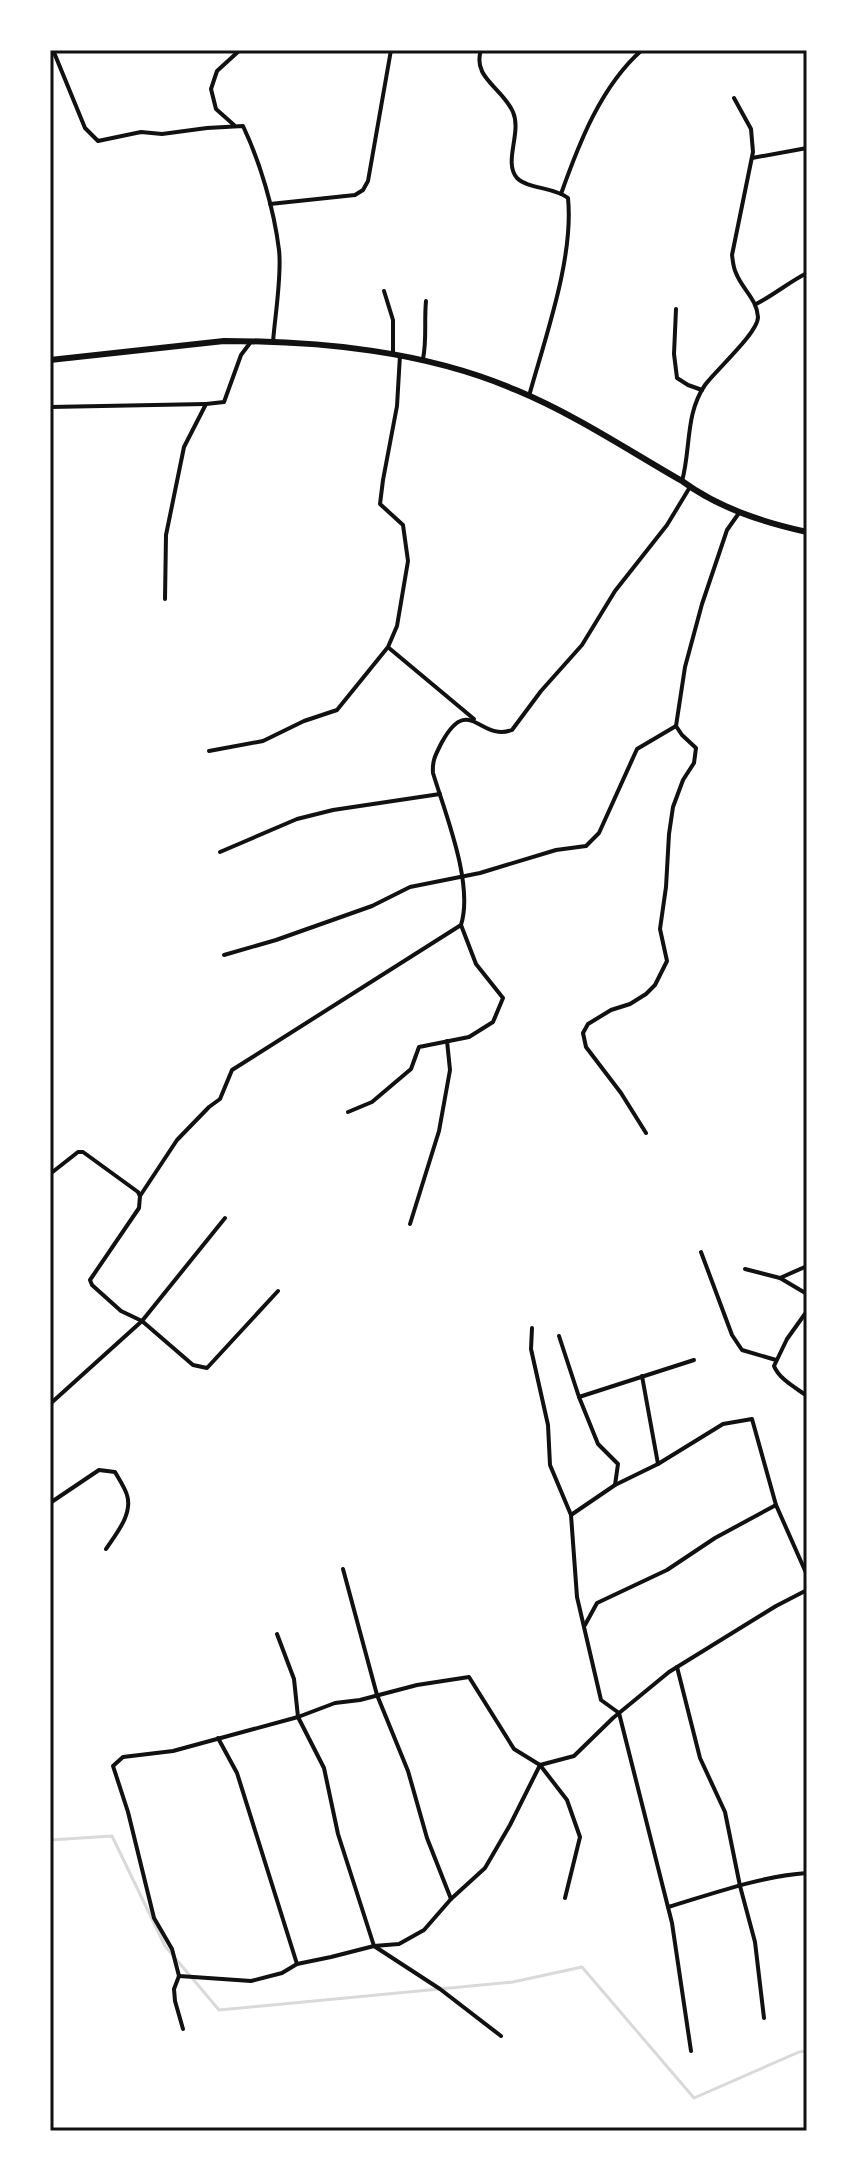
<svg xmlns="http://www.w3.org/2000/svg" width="857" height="2181" viewBox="0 0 857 2181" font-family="'Libre Baskerville',serif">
  <rect width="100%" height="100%" fill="#fff"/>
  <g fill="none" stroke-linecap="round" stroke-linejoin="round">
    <path stroke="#d9d9d9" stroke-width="3" d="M50,1840L112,1836L165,1946L219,2010L513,1982L582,1967L694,2098L799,2052L807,2051"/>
    <g stroke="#111" stroke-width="4">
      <path d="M53,50L85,128L98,141L141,132L162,134L207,128L243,126C260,162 274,209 279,250C282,276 275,315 273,342"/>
      <path d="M481,50C472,78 502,87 513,112C522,133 503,162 517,178C528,189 554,187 568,198C574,258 545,338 529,396"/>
      <path d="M234,125L216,109L211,89L217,71L240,50"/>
      <path d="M752,158L807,148"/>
      <path d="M561,194C579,143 601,86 642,50"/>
      <path d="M270,204L355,195L363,190L368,181L391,50"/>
      <path d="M384,291L393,320V354"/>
      <path d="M756,304C774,295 789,282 807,273"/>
      <path d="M676,309L674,354L677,378L688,385L702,390"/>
      <path d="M423,359C427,340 424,321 426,301"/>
      <path d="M50,407L206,404"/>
      <path d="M682,481C691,449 685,414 705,385C716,370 758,333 758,317C757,299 742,289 736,273C733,267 733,261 732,255L753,152L751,129L734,98"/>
      <path d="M165,599L166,535L184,447L206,404L224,402L241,355L250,343"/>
      <path d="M389,648L474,719"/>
      <path d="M209,751L263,741L304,721L337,710L388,647L397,626L408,561L403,525L380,504L383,480L397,406L400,355"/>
      <path d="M220,852L297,819L333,810L440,794"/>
      <path d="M224,955L276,940L372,906L410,887L480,873L556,850L586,846L599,833L637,749L676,726"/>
      <path d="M348,1112L372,1102L411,1069L419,1047L469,1037L493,1022L503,998L476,964L461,925"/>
      <path d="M646,1133L621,1093L586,1047L583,1033L588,1024L611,1010L630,1004L646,994L655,985L667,961L660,929L666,887L669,834L673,807L683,780L694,763L696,748L682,735L676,726L685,667L702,604L727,530L739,513"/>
      <path d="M50,1174L78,1152H83L138,1192L140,1196L139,1208L90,1280L92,1285L121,1311L142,1321L193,1365L207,1368L278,1291"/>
      <path d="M140,1196L177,1140L209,1107L220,1099L232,1070L461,925C474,884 445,813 433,773C432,760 436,754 442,742C469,693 480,742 512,730L541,691L582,645L615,591L667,525L690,487"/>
      <path d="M410,1224L439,1131L450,1070L447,1041"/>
      <path d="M701,1252L732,1335L742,1350L776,1360"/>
      <path d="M745,1269L780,1278L807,1294"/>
      <path d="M780,1278L807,1266"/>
      <path d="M807,1311L787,1339L774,1366C779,1379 796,1388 807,1396"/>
      <path d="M532,1328L531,1349L548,1425L550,1465L571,1515"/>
      <path d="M559,1336L579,1397L598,1444L618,1464L615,1485"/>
      <path d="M642,1376L658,1464"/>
      <path d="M579,1397L694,1360"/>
      <path d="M50,1404L142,1321L225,1218"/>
      <path d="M50,1503L99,1470L115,1472C119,1479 125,1488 127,1495C133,1514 116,1534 106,1549"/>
      <path d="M343,1569L377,1695L408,1771L427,1838L451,1899"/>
      <path d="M585,1625L597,1603L667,1570L715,1538L776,1505"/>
      <path d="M277,1634L294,1679L298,1717L324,1768L338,1834L374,1946L440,1989L501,2036"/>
      <path d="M677,1667L700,1758L725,1812L740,1886L755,1942L764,2018"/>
      <path d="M218,1738L237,1773L297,1964"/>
      <path d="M668,1907C712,1894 761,1876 807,1873"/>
      <path d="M179,1976L251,1981L282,1973L297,1964L331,1957L374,1946L399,1944L424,1930L451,1899L485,1868L510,1825L540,1765L574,1756L613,1718L669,1672L776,1606L807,1590"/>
      <path d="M183,2029L175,2001L174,1989L179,1976L172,1949L154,1918L128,1812L113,1766L123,1757L173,1751L298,1717L335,1703L360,1700L417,1685L469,1677L514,1749L540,1765L567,1800L580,1837L565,1898"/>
      <path d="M691,2051L672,1923L619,1713L601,1700L577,1597L571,1515L615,1485L658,1464L723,1424L752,1419L776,1505L807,1575"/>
    </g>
    <path stroke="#111" stroke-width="6" d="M50,360L224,341C322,341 425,351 516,390C574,414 628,450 682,481C719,508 762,522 807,532"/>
  </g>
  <rect width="857" height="2181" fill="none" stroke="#ffffff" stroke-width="104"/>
  <rect x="52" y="52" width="753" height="2077" fill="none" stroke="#111" stroke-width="3"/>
</svg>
